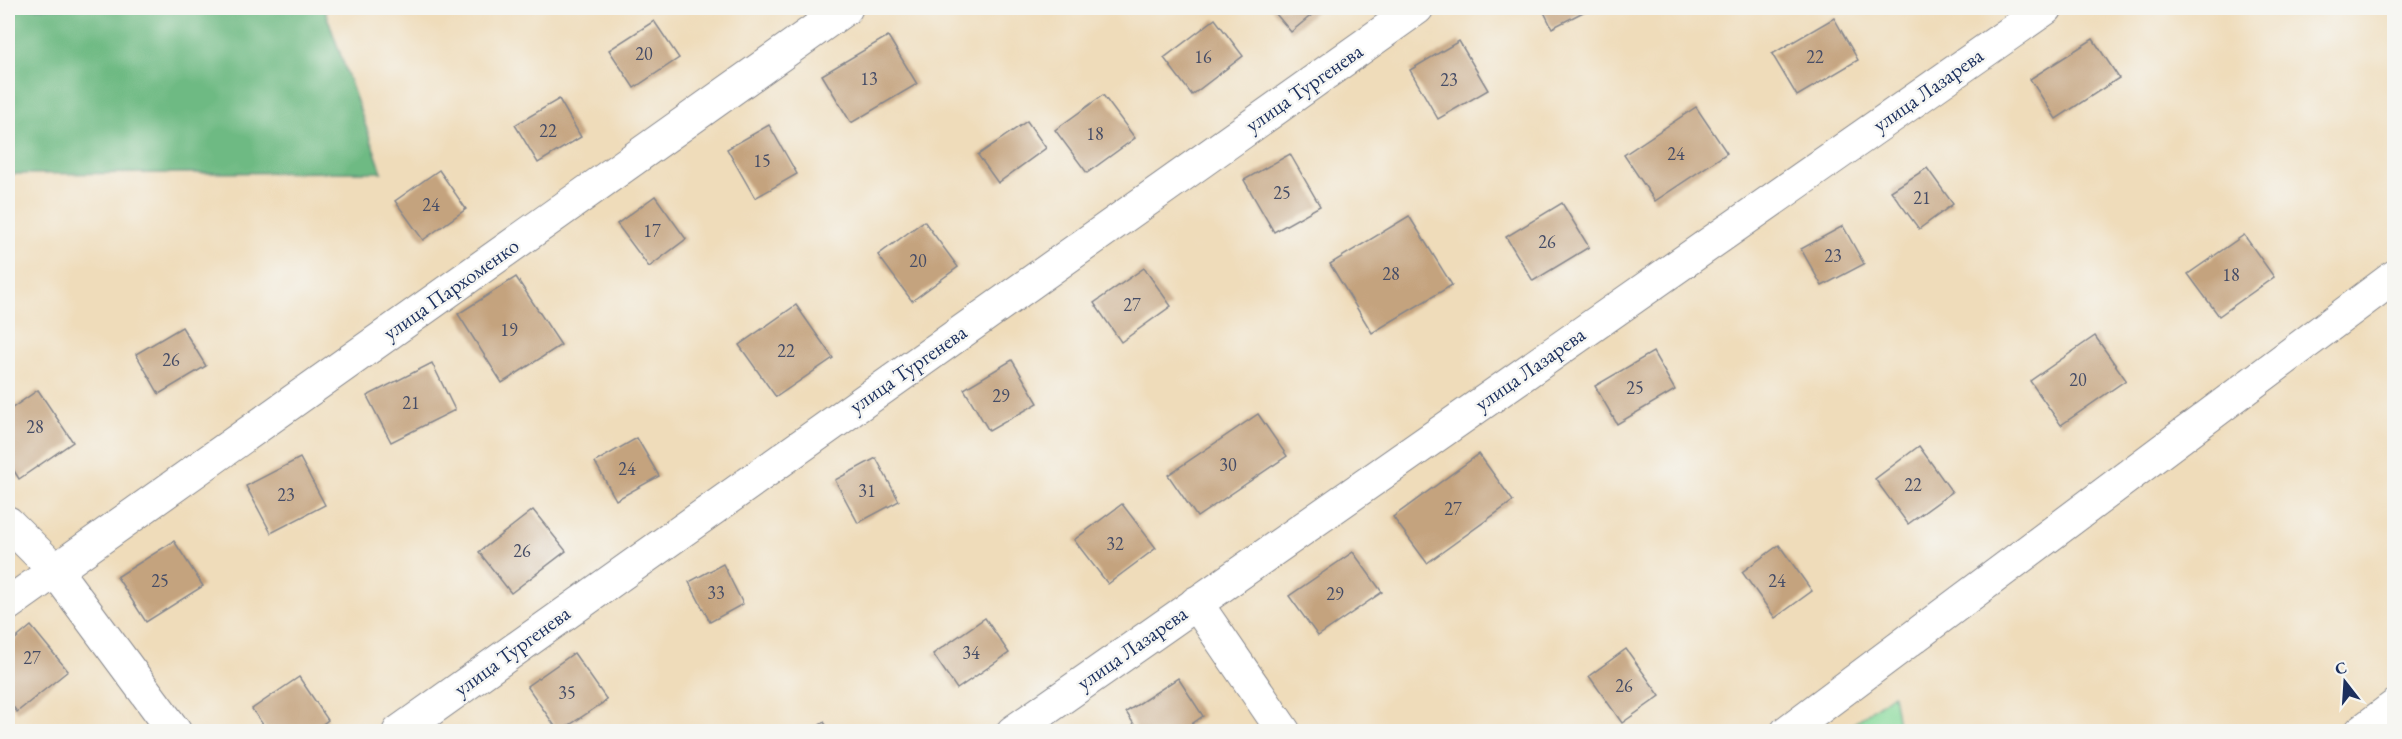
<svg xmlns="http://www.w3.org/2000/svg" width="2402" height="739" viewBox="0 0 2402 739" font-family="'EB Garamond',serif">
  <rect width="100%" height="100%" fill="#f6f6f2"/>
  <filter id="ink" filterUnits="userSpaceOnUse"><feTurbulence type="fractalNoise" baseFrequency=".0167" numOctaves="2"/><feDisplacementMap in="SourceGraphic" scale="12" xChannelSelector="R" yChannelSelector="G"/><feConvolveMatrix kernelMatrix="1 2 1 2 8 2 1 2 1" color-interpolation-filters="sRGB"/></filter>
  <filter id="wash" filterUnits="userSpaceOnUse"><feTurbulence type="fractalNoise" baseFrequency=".008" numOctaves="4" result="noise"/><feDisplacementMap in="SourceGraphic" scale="24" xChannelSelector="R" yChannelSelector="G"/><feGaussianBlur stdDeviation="1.35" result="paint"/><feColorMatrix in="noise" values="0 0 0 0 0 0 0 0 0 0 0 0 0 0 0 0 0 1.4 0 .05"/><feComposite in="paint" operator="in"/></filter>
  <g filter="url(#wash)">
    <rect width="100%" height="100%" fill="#efdcba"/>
    <path fill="#88da9b" stroke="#52847c" stroke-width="1.5" d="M1893,694L1899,731H1844Z"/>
    <path fill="#6eba83" stroke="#447470" stroke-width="1.5" d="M8,8H324L382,172L8,174Z"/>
    <g id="blocks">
      <g fill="#c4a37e">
        <path d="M1271,8H1320L1291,32Z"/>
        <path d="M1542,8H1591L1552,28Z"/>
        <path d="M1834,18L1858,60L1797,96L1772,54Z"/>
        <path d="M1215,19L1243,56L1192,95L1164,58Z"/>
        <path d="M654,21L679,58L634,88L609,50Z"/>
        <path d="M888,36L917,84L851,123L822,75Z"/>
        <path d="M2093,39L2119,78L2056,119L2030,79Z"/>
        <path d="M1459,41L1488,90L1438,119L1410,70Z"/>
        <path d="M1103,95L1135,138L1087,173L1055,130Z"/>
        <path d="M559,99L581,137L538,163L515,125Z"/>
        <path d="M1696,107L1727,153L1655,201L1624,155Z"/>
        <path d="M1027,121L1046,148L998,183L978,155Z"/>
        <path d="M769,125L797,174L755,198L727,149Z"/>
        <path d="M1290,154L1320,206L1274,232L1244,180Z"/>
        <path d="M1927,168L1953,204L1919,229L1891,191Z"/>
        <path d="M439,170L466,209L423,240L395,201Z"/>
        <path d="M655,196L686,239L649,267L617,224Z"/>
        <path d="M1562,203L1589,247L1533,281L1506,237Z"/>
        <path d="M1409,216L1452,285L1372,333L1330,264Z"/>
        <path d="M924,221L958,267L912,301L878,255Z"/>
        <path d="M1843,226L1864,264L1822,286L1801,249Z"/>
        <path d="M2244,235L2274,277L2219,316L2188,274Z"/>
        <path d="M1144,268L1171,306L1121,342L1094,303Z"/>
        <path d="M516,277L561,345L502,383L458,314Z"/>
        <path d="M796,305L833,358L776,397L739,345Z"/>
        <path d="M182,327L206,366L159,394L136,354Z"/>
        <path d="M2095,336L2126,380L2061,425L2030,381Z"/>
        <path d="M1653,352L1675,390L1617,424L1595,386Z"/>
        <path d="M1012,360L1038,403L989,431L964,389Z"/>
        <path d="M432,363L455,410L391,442L367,396Z"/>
        <path d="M38,390L73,442L19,479L8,461V411Z"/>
        <path d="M1258,414L1287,456L1197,517L1168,475Z"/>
        <path d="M637,438L659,476L616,500L595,462Z"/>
        <path d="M1919,446L1952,492L1908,524L1875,479Z"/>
        <path d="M1479,454L1513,501L1427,563L1393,517Z"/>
        <path d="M300,458L325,505L271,533L246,486Z"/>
        <path d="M876,458L899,501L858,523L835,480Z"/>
        <path d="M1122,504L1156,548L1108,584L1074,540Z"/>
        <path d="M533,510L566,551L511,593L479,552Z"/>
        <path d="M174,541L203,586L146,622L117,577Z"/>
        <path d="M1779,545L1812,591L1775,618L1742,572Z"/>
        <path d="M1353,552L1382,592L1318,636L1289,596Z"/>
        <path d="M723,564L743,604L710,622L689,582Z"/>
        <path d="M985,618L1009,653L957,689L933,654Z"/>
        <path d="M31,626L68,671L17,712L8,700V645Z"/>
        <path d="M1626,649L1660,696L1622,723L1589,676Z"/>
        <path d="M574,653L607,700L559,732L527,686Z"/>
        <path d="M299,677L328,720L312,732H268L252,709Z"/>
        <path d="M1178,678L1203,716L1180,732H1139L1126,712Z"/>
        <path d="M824,722L830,732H809Z"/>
      </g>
    </g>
  </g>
  <g filter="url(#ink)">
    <use href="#blocks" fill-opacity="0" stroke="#85868c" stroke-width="1.5"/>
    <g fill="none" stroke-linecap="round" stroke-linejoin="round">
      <g stroke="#85868c" stroke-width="35">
        <g id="minor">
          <path d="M8,523L55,570L175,732"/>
          <path d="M1196,603L1284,732"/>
          <path d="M8,604L846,8"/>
          <path d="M399,732L1417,8"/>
          <path d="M1013,732L2046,8"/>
          <path d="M1787,732L2394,277"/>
          <path d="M2361,732L2394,707"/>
        </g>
      </g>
      <use href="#minor" stroke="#fff" stroke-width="33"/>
    </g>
  </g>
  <g text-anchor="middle" stroke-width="5" stroke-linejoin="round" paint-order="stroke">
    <g font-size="18" fill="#454c66">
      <text x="644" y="60">20</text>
      <text x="1203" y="63">16</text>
      <text x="1815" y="63">22</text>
      <text x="869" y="85">13</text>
      <text x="1449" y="86">23</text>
      <text x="548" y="137">22</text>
      <text x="1095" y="140">18</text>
      <text x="1676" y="160">24</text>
      <text x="762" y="167">15</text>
      <text x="1282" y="199">25</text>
      <text x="1922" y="204">21</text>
      <text x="431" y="211">24</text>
      <text x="652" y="237">17</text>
      <text x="1547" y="248">26</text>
      <text x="1833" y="262">23</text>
      <text x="918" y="267">20</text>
      <text x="1391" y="280">28</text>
      <text x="2231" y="281">18</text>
      <text x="1132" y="311">27</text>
      <text x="509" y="336">19</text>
      <text x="786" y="357">22</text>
      <text x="171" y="366">26</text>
      <text x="2078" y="386">20</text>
      <text x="1635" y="394">25</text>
      <text x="1001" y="402">29</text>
      <text x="411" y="409">21</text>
      <text x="35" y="433">28</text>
      <text x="1228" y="471">30</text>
      <text x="627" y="475">24</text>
      <text x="1913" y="491">22</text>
      <text x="867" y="497">31</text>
      <text x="286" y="501">23</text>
      <text x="1453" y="515">27</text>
      <text x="1115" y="550">32</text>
      <text x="522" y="557">26</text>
      <text x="160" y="587">25</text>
      <text x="1777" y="587">24</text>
      <text x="716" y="599">33</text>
      <text x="1335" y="600">29</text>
      <text x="971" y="659">34</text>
      <text x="32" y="664">27</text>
      <text x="1624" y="692">26</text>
      <text x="567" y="699">35</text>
    </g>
    <g font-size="21" fill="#1b2f5e" stroke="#f6f6f2">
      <text transform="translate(1304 88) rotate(-35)" y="7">улица Тургенева</text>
      <text transform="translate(1928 90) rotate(-35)" y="7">улица Лазарева</text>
      <text transform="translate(451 289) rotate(-35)" y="7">улица Пархоменко</text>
      <text transform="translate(908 369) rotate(-35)" y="7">улица Тургенева</text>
      <text transform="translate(1530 369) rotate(-35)" y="7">улица Лазарева</text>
      <text transform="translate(1132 648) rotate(-35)" y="7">улица Лазарева</text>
      <text transform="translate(512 651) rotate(-36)" y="7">улица Тургенева</text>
    </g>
  </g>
  <rect width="2402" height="739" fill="none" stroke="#f6f6f2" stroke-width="30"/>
  <g transform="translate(2345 682) rotate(343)" stroke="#f6f6f2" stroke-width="4.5" paint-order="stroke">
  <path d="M0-4.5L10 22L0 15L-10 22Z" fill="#1b2f5e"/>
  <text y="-9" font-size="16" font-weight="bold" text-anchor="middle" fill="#1b2f5e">С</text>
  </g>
</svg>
